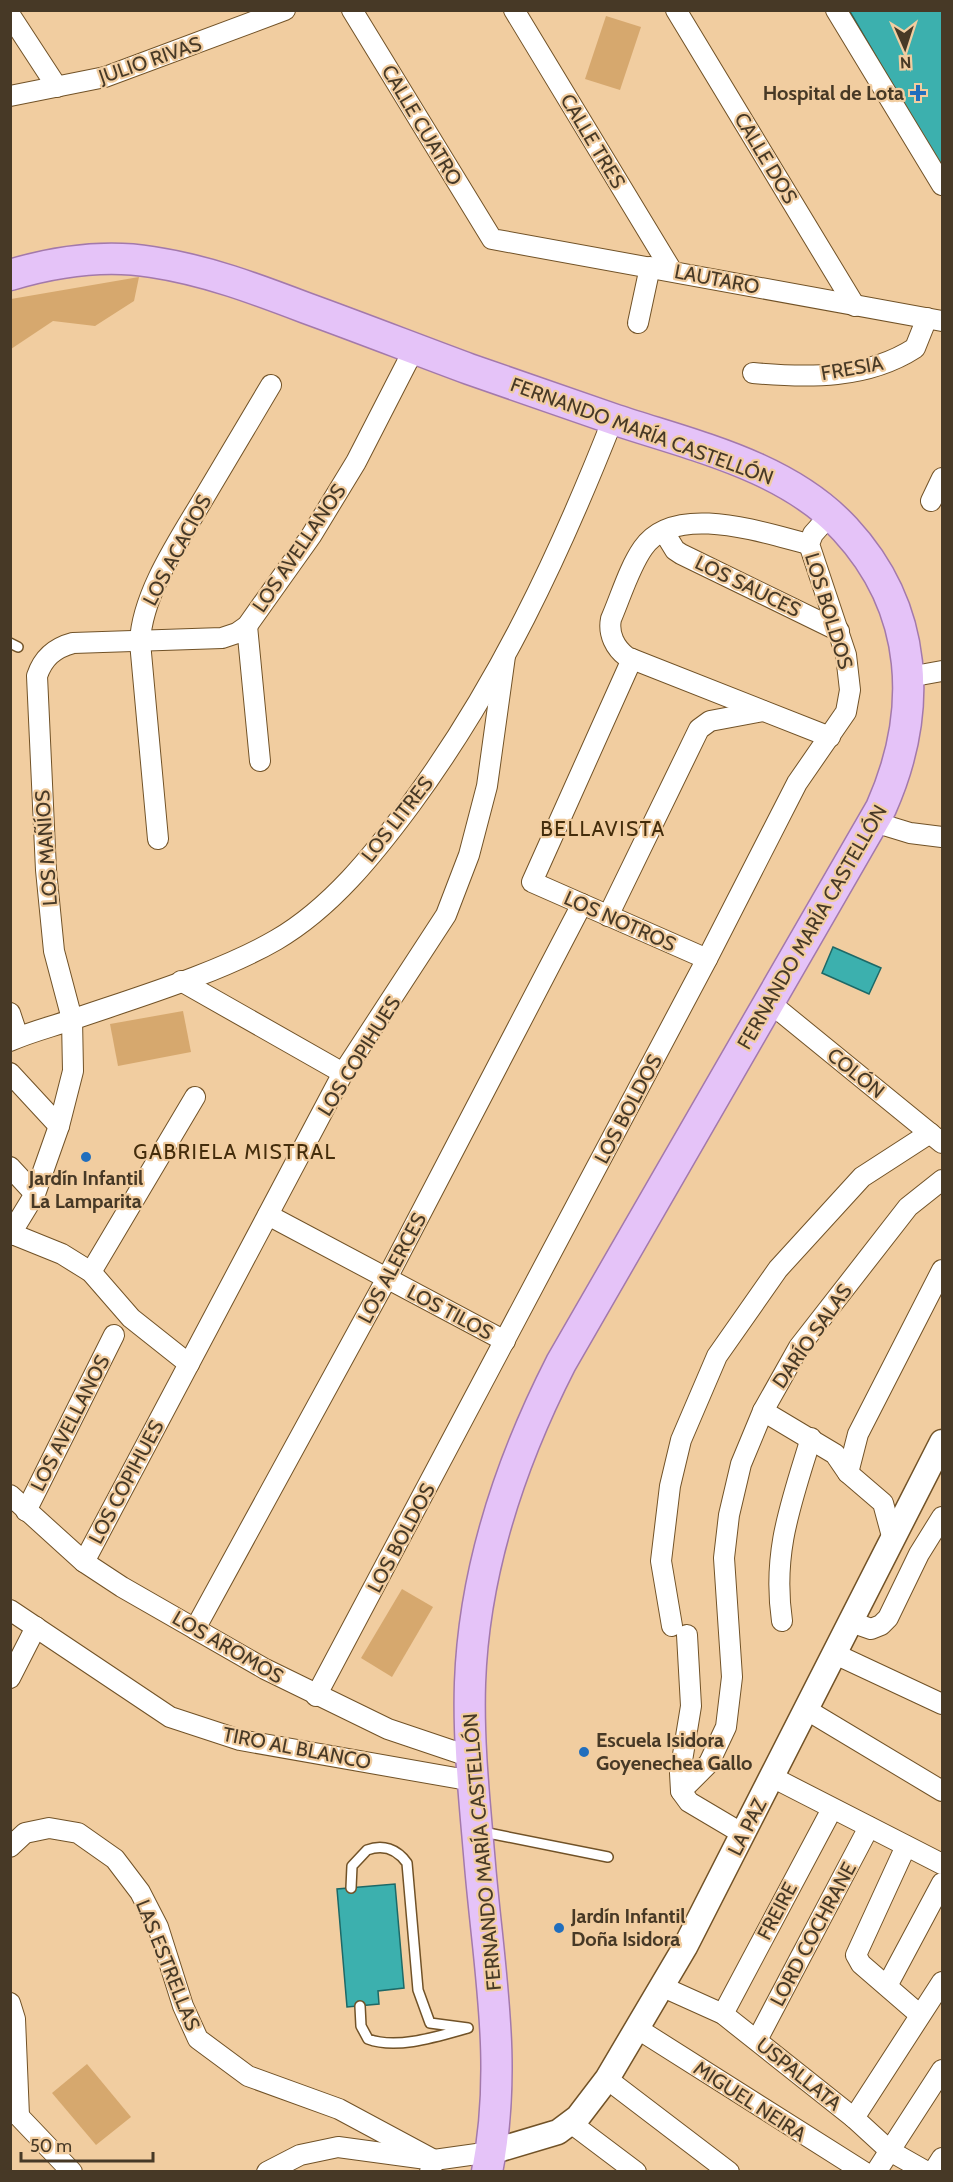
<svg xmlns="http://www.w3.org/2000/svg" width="953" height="2182" viewBox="0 0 953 2182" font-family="Cabin,sans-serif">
  <rect width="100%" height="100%" fill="#f1cda0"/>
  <g fill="#d6a86e">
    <path d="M606,16L641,27L620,90L585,79Z"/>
    <path d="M139,277L134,301L95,326L53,321L11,349V299Z"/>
    <path d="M183,1011L191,1052L118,1066L110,1024Z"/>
    <path d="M402,1589L433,1607L392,1677L361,1658Z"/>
    <path d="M87,2064L131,2117L96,2145L52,2093Z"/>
  </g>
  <g fill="#3cb0ae" stroke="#1d6967" stroke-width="1.5">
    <path d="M849,10H942V170Z"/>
    <path d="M833,947L881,968L869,994L822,973Z"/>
    <path d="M395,1884L404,1988L378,1991L379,2004L347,2007L337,1889Z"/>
  </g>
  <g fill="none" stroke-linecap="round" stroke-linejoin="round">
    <g stroke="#715227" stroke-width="12">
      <g id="service">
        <path d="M10,643L18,647"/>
        <path d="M483,1832L608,1857"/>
        <path d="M351,1888L352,1866L367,1850C383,1844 397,1849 407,1863L418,1990L430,2023L468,2028C439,2036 397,2050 368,2039L361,2026L360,2006"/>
      </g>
    </g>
    <g stroke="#715227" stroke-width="22">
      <g id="minor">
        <path d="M352,10L492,239L942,321"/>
        <path d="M514,10L672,271"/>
        <path d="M676,10L855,306"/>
        <path d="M836,10L942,185"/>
        <path d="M10,15L57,87"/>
        <path d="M10,96L105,77L285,10"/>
        <path d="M638,323L650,267"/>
        <path d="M753,373C809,378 867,379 915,348L927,318"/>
        <path d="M931,501L942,478"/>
        <path d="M664,532L675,550L681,554L839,631"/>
        <path d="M809,544C766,534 675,501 643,548C629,568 621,596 611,619C608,634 615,648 627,657L830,737"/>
        <path d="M247,626L260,761"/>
        <path d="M632,659L532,882L707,959"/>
        <path d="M909,677L942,671"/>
        <path d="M874,822L910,833L942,837"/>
        <path d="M158,839L140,642C142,593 181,537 205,496C227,459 249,422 271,385"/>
        <path d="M608,916L699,729L710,721L763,711"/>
        <path d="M181,981L343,1073"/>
        <path d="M769,1002L942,1143"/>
        <path d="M10,1013L18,1037"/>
        <path d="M10,1041C30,1032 51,1027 71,1020C135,998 219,973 276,940C331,908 374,854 411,804C499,684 559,556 613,419"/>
        <path d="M10,1073L59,1126"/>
        <path d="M10,1167L35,1194"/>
        <path d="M268,1215L505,1341"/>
        <path d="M10,1233L62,1254L91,1272L131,1318L189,1364"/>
        <path d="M10,1235L35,1194L59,1126L73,1071L72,1019L54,951L46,870L37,676C43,658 54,648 73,643L222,638L237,633L247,626L311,536L356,462L414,349"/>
        <path d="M91,1272L195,1097"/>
        <path d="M763,1411L835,1454L848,1473L883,1503L893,1540"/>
        <path d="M848,1473L858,1434L942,1270"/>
        <path d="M10,1495L84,1562L122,1587L265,1669L388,1729L471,1757"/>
        <path d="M26,1511L114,1335"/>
        <path d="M84,1562L343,1073L446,915L469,855L487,786L505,656"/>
        <path d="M10,1610L170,1717L240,1740L473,1781"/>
        <path d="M782,1621C772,1552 791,1504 811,1438"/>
        <path d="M851,1622L871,1629L881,1625L888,1618L919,1554L942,1517"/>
        <path d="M672,1626L661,1561L670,1486L681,1440L717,1356L778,1269L862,1177L930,1133"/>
        <path d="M195,1629L387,1278L582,904"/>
        <path d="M687,1635L691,1706L680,1773L681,1791L689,1802L743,1834"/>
        <path d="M835,1654L942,1704"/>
        <path d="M10,1678L36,1627"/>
        <path d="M316,1696L707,959L797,783L846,712L850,690L846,655L809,544L813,534L830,515"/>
        <path d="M807,1710L942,1791"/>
        <path d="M772,1777L942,1864"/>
        <path d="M681,1791L709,1763L726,1727L732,1677L724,1558L729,1515L741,1464L763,1411L799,1347L908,1207L942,1180"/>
        <path d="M906,1846L856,1955L861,1964L920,2015"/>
        <path d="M10,1847L25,1833L49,1828L78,1833L115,1859L140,1892L158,1927L183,2006L198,2039L248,2076L339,2109L434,2160L430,2172"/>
        <path d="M888,1984L942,1883"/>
        <path d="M663,1987L723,2014L854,2118L890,2151L927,2172"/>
        <path d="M10,2003L15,2019L19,2116"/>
        <path d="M723,2014L832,1809"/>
        <path d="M638,2029L864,2172"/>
        <path d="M757,2040L869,1827"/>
        <path d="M607,2079L729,2172"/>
        <path d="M10,2107L72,2172"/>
        <path d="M854,2118L942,1982"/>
        <path d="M571,2123L636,2172"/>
        <path d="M267,2172L300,2155L338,2147L434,2160L491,2152"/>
        <path d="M876,2172L942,2070"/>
        <path d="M933,2172L942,2158"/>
      </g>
    </g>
    <g stroke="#715227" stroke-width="27">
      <path id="tertiary" d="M491,2152L558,2132L578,2117L607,2079L685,1947L942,1442"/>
    </g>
    <g stroke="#a379ab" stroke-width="33">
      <path id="primary" d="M10,275C57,261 104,254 152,262C206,270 256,289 306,308C361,328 415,349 469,369C518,386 567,403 616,420C694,446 787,466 845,529C919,609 924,711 881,808L561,1363C510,1463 474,1570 470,1683C468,1744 475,1805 480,1865C489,1970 508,2066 487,2172"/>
    </g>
    <use href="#service" stroke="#fff" stroke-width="9"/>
    <use href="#minor" stroke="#fff" stroke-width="20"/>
    <use href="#tertiary" stroke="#fff" stroke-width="24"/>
    <use href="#primary" stroke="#e5c3f8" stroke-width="30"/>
  </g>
  <g fill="#216ebd" stroke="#f1cda0" stroke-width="2">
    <path d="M915 84h6v6h6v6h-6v6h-6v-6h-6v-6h6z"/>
    <circle cx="86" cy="1157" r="6"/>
    <circle cx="584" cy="1752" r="6"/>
    <circle cx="559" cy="1928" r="6"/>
  </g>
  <g text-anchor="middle" stroke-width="4.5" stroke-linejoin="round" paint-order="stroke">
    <g font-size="20" fill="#473926" stroke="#f1cda0">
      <text transform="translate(150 60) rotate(-19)" y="7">JULIO RIVAS</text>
      <text transform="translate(422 125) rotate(59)" y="7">CALLE CUATRO</text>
      <text transform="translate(593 141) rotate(59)" y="7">CALLE TRES</text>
      <text transform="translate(766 158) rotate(59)" y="7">CALLE DOS</text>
      <text transform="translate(717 279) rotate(11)" y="7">LAUTARO</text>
      <text transform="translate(852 368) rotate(-10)" y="7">FRESIA</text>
      <text transform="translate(642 431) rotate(20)" y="7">FERNANDO MARÍA CASTELLÓN</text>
      <text transform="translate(299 548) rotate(-56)" y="7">LOS AVELLANOS</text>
      <text transform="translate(177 550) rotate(-62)" y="7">LOS ACACIOS</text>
      <text transform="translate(748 586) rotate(26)" y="7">LOS SAUCES</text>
      <text transform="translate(829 611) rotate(73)" y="7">LOS BOLDOS</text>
      <text transform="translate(397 819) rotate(-52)" y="7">LOS LITRES</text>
      <text transform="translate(46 848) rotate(-94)" y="7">LOS MAÑÍOS</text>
      <text transform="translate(620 921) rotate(24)" y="7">LOS NOTROS</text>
      <text transform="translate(812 927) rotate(-60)" y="7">FERNANDO MARÍA CASTELLÓN</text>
      <text transform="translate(359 1056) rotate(-58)" y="7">LOS COPIHUES</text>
      <text transform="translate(856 1073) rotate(39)" y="7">COLÓN</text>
      <text transform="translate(628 1109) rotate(-62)" y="7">LOS BOLDOS</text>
      <text transform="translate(392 1268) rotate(-62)" y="7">LOS ALERCES</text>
      <text transform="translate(450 1312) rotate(28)" y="7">LOS TILOS</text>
      <text transform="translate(812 1336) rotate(-55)" y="7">DARÍO SALAS</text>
      <text transform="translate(70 1423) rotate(-63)" y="7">LOS AVELLANOS</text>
      <text transform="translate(126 1482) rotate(-62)" y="7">LOS COPIHUES</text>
      <text transform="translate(401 1538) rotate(-62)" y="7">LOS BOLDOS</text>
      <text transform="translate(228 1647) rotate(30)" y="7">LOS AROMOS</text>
      <text transform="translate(297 1748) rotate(11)" y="7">TIRO AL BLANCO</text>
      <text transform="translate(747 1827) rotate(-63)" y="7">LA PAZ</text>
      <text transform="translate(482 1852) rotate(-95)" y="7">FERNANDO MARÍA CASTELLÓN</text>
      <text transform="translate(777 1911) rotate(-62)" y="7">FREIRE</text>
      <text transform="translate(813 1934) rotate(-62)" y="7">LORD COCHRANE</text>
      <text transform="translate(168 1965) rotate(68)" y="7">LAS ESTRELLAS</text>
      <text transform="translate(799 2074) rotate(39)" y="7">USPALLATA</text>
      <text transform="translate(750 2101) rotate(33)" y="7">MIGUEL NEIRA</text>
    </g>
    <g font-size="20" font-weight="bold" fill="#473926" stroke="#f1cda0" text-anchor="start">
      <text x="904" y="100" text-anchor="end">Hospital de Lota</text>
      <text x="86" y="1185" text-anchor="middle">Jardín Infantil<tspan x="86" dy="23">La Lamparita</tspan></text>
      <text x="596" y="1747">Escuela Isidora<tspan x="596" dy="23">Goyenechea Gallo</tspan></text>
      <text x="571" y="1923">Jardín Infantil<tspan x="571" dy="23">Doña Isidora</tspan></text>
    </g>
    <g font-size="21" letter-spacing="1.5" fill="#442d0c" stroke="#f1cda0">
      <text x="603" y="836">BELLAVISTA</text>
      <text x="235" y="1159">GABRIELA MISTRAL</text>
    </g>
  </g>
  <rect width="953" height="2182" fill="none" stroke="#473926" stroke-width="24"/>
  <g transform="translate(905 48) rotate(177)" stroke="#f1cda0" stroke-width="4.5" paint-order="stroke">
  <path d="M0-4.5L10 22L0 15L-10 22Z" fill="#473926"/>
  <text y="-9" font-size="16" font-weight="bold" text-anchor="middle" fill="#473926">N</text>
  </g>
  <path d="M21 2152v9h132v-9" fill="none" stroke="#473926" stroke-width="3"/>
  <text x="30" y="2152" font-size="18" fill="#473926" stroke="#f1cda0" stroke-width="4.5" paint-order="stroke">50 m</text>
</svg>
